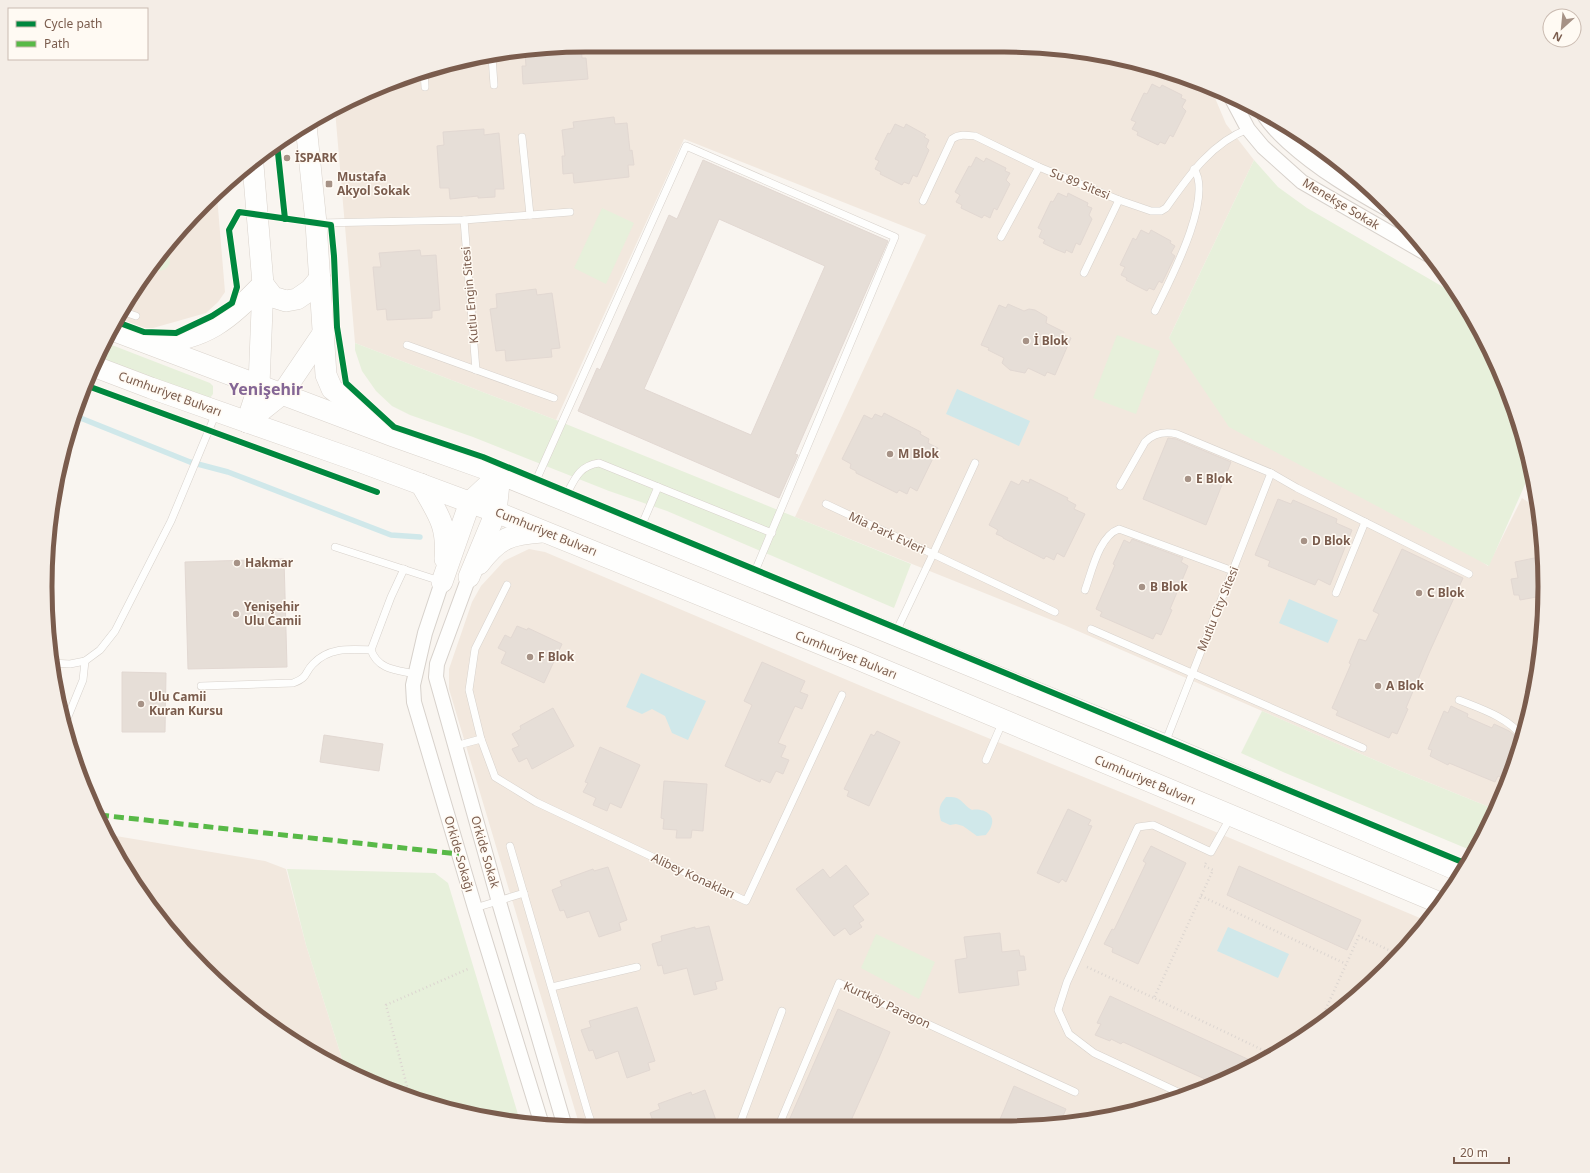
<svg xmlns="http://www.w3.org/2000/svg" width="1590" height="1173" viewBox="0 0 1590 1173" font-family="'Noto Sans',sans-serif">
  <rect width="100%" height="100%" fill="#f9f5f0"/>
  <g fill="#f2e8de">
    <path d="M587,45L1039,46L1143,63L1210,86L1226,124L1254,160L1169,338L1488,566L1522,498L1537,508L1544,551L1540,657L1516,760L1494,809L1398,770L1064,625L795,517L926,235L684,139L556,420L355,343L335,110L379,86L446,64Z"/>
    <path d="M217,196L225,292L218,302L206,313L139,332L116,324L179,230Z"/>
    <path d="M529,549L545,552L866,688L1140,800L1427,921L1411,943L1333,1016L1211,1087L1074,1123L580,1127L449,689V669L472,602L481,586L504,561Z"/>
    <path d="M110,835L265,861L286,869L306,945L345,1068L316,1056L230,994L157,916Z"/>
  </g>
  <path fill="#f6e8e1" d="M1290,129L1304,136L1359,178L1310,148L1296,136Z"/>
  <g fill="#e7f0db">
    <path d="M1254,160L1278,187L1307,208L1457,295L1489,347L1526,446L1531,471L1489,566L1229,427L1169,338Z"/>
    <path d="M602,208L634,223L606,284L574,268Z"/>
    <path d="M165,251C176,261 167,274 154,270Z"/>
    <path d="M1117,335L1160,351L1136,414L1093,398Z"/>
    <path d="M104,342L210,383L213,386V394L209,399L97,357Z"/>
    <path d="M355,343L556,420L911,564L894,608L667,511L609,491L473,437L410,415L392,406L376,391L362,371L355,350Z"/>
    <path d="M1262,711L1398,770L1494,809L1475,852L1283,772L1241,753Z"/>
    <path d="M287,869L435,873L448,883L520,1121L413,1099L345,1068L306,945Z"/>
    <path d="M876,934L935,962L919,999L861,968Z"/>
  </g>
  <g fill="#d0e8ea">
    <path d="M957,389L1030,421L1019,446L946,414Z"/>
    <path d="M1289,599L1338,620L1328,643L1279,623Z"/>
    <path d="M641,673L706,701L688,740L672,733L665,716L652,709L642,714L626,707Z"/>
    <path d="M946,797C962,796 960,802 972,810C982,808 997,814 991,827C990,830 987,833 986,835L977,836L963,826L956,824L950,825L941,821C938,810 939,805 946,797Z"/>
    <path d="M1228,927L1289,954L1278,978L1217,951Z"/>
  </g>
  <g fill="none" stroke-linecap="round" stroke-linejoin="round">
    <path stroke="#d0e8ea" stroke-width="5.5" d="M73,415L190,462L228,472L391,535L420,537"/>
  </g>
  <g fill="#e6ded7" stroke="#e2d8d2" fill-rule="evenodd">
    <path d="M581,46L582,58H586L588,79L523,84L522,66H526L525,53Z"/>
    <path d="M1152,84L1160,88L1162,85L1182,95L1181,98L1186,100L1182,107L1186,111L1173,137L1170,135L1165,144L1160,142L1158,145L1137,135L1138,132L1132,129L1136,122L1131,120L1144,93L1147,94Z"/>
    <path d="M614,117L615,124L627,123L630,151L632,150L634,165H628L629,177L574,183L573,173L563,174L562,156H565L562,130L574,128L573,122Z"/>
    <path d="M895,124L904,128L906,124L926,135L924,137L929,140L926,147L929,150L917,177L913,175L909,184L904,182L902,185L880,174L881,172L875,169L879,161L875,159L888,133L890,134Z"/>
    <path d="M484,129V135L499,133L504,189H495V197L478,198V196L450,199L449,188H440L437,146L444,145L443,132Z"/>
    <path d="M976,157L984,162L986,158L1006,168L1005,171L1010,173L1006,180L1010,184L997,210L994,208L990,218L984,215L982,218L961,208L962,205L956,202L960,195L955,192L969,166L971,167Z"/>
    <path d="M703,160L888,241L795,454L798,455L779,498L578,411L597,368L600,370L669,215L677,219ZM719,219L825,266L751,435L644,389Z"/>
    <path d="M1058,193L1067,197L1068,193L1088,203L1087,206L1092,208L1089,215L1092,219L1080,245L1076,243L1072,253L1066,250L1065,253L1055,249L1043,243L1045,240L1039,237L1042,230L1038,228L1051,201L1053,202Z"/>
    <path d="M1141,230L1149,234L1151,230L1171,241L1170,243L1175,246L1171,253L1175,256L1162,283L1159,281L1154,290L1149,288L1147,291L1137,286L1126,280L1127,278L1121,275L1125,267L1120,265L1133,238L1136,240Z"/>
    <path d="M420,250L421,256L436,255L440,310L432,311V318L387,320L386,309L377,310L373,267H381L379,253Z"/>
    <path d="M536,289L537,295L552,293L560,348L551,349L552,357L506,361L505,350L496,351L490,309L497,308L496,294Z"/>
    <path d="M1008,304L1024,311L1029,309L1035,310L1047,317L1046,323L1064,332L1063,335L1071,338L1055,375L1047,372L1045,376L1028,368L1025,373L1010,370L1002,363L1004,358L988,350L989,348L981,345L999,305L1006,308Z"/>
    <path d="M884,413L921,432L920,434L929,439L928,443L938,448L917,491L910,487L907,494L899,490L897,493L856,473V471L850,468L851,464L842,459L864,415L872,419L875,414L882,417Z"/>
    <path d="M1168,438L1176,439L1231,462L1206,525L1143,499Z"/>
    <path d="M1030,479L1068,498L1067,500L1076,505L1074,509L1085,514L1064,557L1057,553L1054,560L1046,556L1044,559L1003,538V537L996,534L998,530L989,525L1011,481L1019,485L1022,480L1029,483Z"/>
    <path d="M1278,499L1291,504L1293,500L1337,519L1336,523L1352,530L1330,585L1318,579L1315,585L1268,566L1270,561L1255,555Z"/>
    <path d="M1132,539L1183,558L1181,562L1188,566L1170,609L1172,610L1161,635L1156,633L1153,639L1100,616L1102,612L1096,609L1115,565L1113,564L1124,540L1130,543Z"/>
    <path d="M1402,549L1463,578L1429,653L1406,708L1408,709L1397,734L1392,732L1389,738L1336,715L1338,711L1332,708L1351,664L1349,663L1359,639L1366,641L1379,614L1373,611Z"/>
    <path d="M1539,557L1541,566H1543L1542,596L1520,600L1519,595H1514L1511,579L1518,578L1515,562Z"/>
    <path d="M284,559L287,667L188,669L185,562Z"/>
    <path d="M517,626L527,630L528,628L562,644L544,683L501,663L506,652L498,648L505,635L511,638Z"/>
    <path d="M762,662L805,681L800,692L808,695L802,709L795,706L778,743L786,746L781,757L789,760L783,774L776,771L770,783L761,779L760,782L725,766L752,705L744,701Z"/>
    <path d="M122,672L166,673L165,732H122Z"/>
    <path d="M1451,706L1468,714L1467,717L1492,728L1494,724L1509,731L1514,735L1513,738L1517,741L1500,777L1498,776L1495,782L1449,763L1448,765L1430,756L1432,750L1428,749L1444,711L1448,713Z"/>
    <path d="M553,708L574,746L532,769L527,758L519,762L512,749L519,746L512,734L521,729L520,726Z"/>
    <path d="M877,731L900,742L869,806L847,796L849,791L844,789L871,734L874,736Z"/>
    <path d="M324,735L383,744L379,771L320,762Z"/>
    <path d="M600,747L640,765L621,808L610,803L607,811L593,805L596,798L583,792L588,783L585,782Z"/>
    <path d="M664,781L707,784L703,831L692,830L691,838H676L677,830L663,829L664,819L661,818Z"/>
    <path d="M1068,809L1091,820L1088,825L1092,826L1066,882L1062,879L1059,883L1037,873Z"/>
    <path d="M1151,846L1186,863L1138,964L1112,952L1113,948L1104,944L1112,929L1114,930L1146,863L1143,861Z"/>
    <path d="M846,865L869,894L853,906L864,920L859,923L862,927L850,935L845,928L834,936L796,889L823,869L830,878Z"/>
    <path d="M1239,866L1361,920L1347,950L1227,895Z"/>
    <path d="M608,867L627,920L619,923L621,930L599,937L589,911L567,918L564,910L560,911L552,890L562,886L560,881L593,869L594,871Z"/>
    <path d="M709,926L723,980L715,982L717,989L694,995L687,968L664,974L662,965L658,966L652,944L662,941L661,936L695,927V929Z"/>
    <path d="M1000,933L1002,952L1019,950L1020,956H1024L1026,970L1017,971L1019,985L959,993L955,960L967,958L964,937Z"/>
    <path d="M1110,996L1219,1046L1254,1062L1216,1084L1123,1042L1121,1044L1111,1039L1110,1041L1095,1035L1101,1024L1097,1023Z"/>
    <path d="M637,1007L655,1061L648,1063L650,1070L627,1078L618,1051L596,1059L593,1050L589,1051L581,1030L591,1027L589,1021Z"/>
    <path d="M838,1009L890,1032L879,1058L849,1125H787Z"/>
    <path d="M1014,1086L1066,1109L1060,1123L998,1124Z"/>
    <path d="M705,1090L718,1126H655L650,1113L660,1109L658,1104L691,1092L692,1095Z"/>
  </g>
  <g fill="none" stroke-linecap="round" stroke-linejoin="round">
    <g stroke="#d7d1cb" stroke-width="8">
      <g id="lane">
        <path d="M492,57L494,85"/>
        <path d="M424,71L425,87"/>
        <path d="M522,137L530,215"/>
        <path d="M923,201L952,139C959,134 966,135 975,136L1039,167L1119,200L1151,211H1161L1166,208C1188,177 1211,143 1248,129"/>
        <path d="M464,220L476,370"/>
        <path d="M319,223L464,220L570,212"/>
        <path d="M1001,237L1039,167"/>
        <path d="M1084,273L1119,200"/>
        <path d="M1155,311C1169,282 1214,198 1194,169"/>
        <path d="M124,312L136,316"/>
        <path d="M407,345L554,398"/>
        <path d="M975,463L933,554L1055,612"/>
        <path d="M534,485L686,146L895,237L753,576"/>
        <path d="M1120,486L1145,442C1154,433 1164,431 1177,434L1271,473L1297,488L1469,574"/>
        <path d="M564,499C574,482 577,466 599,463L772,533"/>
        <path d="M826,504L933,554L895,634"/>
        <path d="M1535,522L1540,525"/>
        <path d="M640,529L658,487"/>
        <path d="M335,547L440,581"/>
        <path d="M404,569L391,597L371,650C378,670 397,670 415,674"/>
        <path d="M1085,590C1092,571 1099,536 1119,529L1233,571"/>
        <path d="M1336,593L1365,522"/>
        <path d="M1091,629L1363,748"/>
        <path d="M51,663L70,664L85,661L100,650L115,631L171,521L216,413"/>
        <path d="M201,686L293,683C309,677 304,673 313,664C329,647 350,649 371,650"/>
        <path d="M1459,700C1479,708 1510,718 1522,737"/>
        <path d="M67,719L83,680L85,661"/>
        <path d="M481,739L469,690L475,649L507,585"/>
        <path d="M1165,743L1271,473"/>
        <path d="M455,746L481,739L495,777L536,802L746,901L842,695"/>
        <path d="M986,760L1003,721"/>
        <path d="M510,846L588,1113L593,1127"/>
        <path d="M475,908L524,893"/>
        <path d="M552,987L637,967"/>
        <path d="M1182,1094L1094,1053L1069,1034L1058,1010L1067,982L1138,827L1153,825L1211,852L1230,818"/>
        <path d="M779,1125L839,983L1075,1092"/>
        <path d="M739,1126L782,1011"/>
      </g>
    </g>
    <g stroke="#d7d1cb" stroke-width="16">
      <g id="street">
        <path d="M1231,97L1248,129L1263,147L1302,182L1434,258"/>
        <path d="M1264,115C1271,126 1278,133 1288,142C1319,170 1353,190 1389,210"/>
        <path d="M469,577L437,664L436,677L499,902L565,1127"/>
        <path d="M442,582L425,633L413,685L414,702L475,908L542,1125"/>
      </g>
    </g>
    <g stroke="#d9d2cb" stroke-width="22">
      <g id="secondary">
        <path d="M306,125L316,223L326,375L332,389L373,421"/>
        <path d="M263,284L273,297L286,301L297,299L310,290L320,278"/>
        <path d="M112,330L393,436L500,474L1165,745L1462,872"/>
        <path d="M153,343C206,340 228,320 263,284"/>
        <path d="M93,366L151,388L361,462L496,512L853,657L1440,903"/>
        <path d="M247,422L259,385L263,284L253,165"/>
        <path d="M247,422L282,394L324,332"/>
        <path d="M421,484C437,513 448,524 445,559"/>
        <path d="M479,564C499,538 510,534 542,532"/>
        <path d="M469,577L496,512L500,474"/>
        <path d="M442,582L470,502L500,474"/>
      </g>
    </g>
    <g stroke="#dcd5d0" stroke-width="2.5" stroke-dasharray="1 3" stroke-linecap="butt">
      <path d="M1206,863L1204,866L1213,870L1154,998L1269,1053"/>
      <path d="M1201,896L1346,964"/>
      <path d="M1087,967L1154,998"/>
      <path d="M1319,1024L1359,936L1399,955"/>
      <path d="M410,1098L386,1005L468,969"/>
    </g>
    <use href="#lane" stroke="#fefefd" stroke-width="7"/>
    <use href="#street" stroke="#fefefd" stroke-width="14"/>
    <use href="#secondary" stroke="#fefefd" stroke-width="21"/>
    <path stroke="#58b947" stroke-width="5" stroke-dasharray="10 5" stroke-linecap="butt" d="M99,815L459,854"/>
    <g stroke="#fffaf3" stroke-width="8">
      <g id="cycleway">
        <path d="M277,144L285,219"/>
        <path d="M117,322L144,332L176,333L212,316L232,303L237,287L229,230L239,212L331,225L334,256L337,327L346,383L394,427L483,457L1467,864"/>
        <path d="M85,385L377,492"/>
      </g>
    </g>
    <use href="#cycleway" stroke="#00873e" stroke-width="6"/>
  </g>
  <g fill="#a69286" stroke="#fffaf3" stroke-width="1.5">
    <circle cx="287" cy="158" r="4"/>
    <rect x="325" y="180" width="8" height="8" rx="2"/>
    <circle cx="1026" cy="341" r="4"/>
    <circle cx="890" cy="454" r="4"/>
    <circle cx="1188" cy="479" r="4"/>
    <circle cx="1304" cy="541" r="4"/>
    <circle cx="237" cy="563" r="4"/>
    <circle cx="1142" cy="587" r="4"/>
    <circle cx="1419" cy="593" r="4"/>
    <circle cx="236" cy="614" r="4"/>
    <circle cx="530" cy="657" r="4"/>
    <circle cx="1378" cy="686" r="4"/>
    <circle cx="141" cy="704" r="4"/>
  </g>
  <g text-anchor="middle" stroke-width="3" stroke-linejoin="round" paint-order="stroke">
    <g font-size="12" font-weight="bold" fill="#7a5c4d" stroke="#fffaf3" text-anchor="start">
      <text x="295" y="162">İSPARK</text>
      <text x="337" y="181">Mustafa<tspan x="337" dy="14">Akyol Sokak</tspan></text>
      <text x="1034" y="345">İ Blok</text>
      <text x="898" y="458">M Blok</text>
      <text x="1196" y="483">E Blok</text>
      <text x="1312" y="545">D Blok</text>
      <text x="245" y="567">Hakmar</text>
      <text x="1150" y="591">B Blok</text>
      <text x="1427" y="597">C Blok</text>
      <text x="244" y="611">Yenişehir<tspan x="244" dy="14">Ulu Camii</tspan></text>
      <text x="538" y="661">F Blok</text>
      <text x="1386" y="690">A Blok</text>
      <text x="149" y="701">Ulu Camii<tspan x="149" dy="14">Kuran Kursu</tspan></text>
    </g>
    <g font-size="12" fill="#7a5c4d" stroke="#fffaf3">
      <text transform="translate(1080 184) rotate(22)" y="4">Su 89 Sitesi</text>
      <text transform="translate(1341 204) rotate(31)" y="4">Menekşe Sokak</text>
      <text transform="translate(470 295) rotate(-95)" y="4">Kutlu Engin Sitesi</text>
      <text transform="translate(170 394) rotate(20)" y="4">Cumhuriyet Bulvarı</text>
      <text transform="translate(546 532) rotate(22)" y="4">Cumhuriyet Bulvarı</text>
      <text transform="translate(887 533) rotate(25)" y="4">Mia Park Evleri</text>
      <text transform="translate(1218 609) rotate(-68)" y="4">Mutlu City Sitesi</text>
      <text transform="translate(846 655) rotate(22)" y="4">Cumhuriyet Bulvarı</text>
      <text transform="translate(1145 780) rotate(23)" y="4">Cumhuriyet Bulvarı</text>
      <text transform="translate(485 852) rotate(74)" y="4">Orkide Sokak</text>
      <text transform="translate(459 854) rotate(74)" y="4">Orkide Sokağı</text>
      <text transform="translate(693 876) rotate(25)" y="4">Alibey Konakları</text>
      <text transform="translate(887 1005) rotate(25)" y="4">Kurtköy Paragon</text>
    </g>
    <g font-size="16" font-weight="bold" fill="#846695" stroke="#fffaf3">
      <text x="266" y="395">Yenişehir</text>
    </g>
  </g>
  <path d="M0 0H1590V1173H0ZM586 52H1004A534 534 0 0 1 1538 586V587A534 534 0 0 1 1004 1121H586A534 534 0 0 1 52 587V586A534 534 0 0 1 586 52Z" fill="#f4ede6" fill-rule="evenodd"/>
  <path fill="none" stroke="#7a5c4d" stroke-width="5" d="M586 52H1004A534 534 0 0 1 1538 586V587A534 534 0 0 1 1004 1121H586A534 534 0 0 1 52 587V586A534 534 0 0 1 586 52Z"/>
  <rect x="8" y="8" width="140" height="52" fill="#fffaf3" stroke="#cabbb1"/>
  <rect x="16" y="21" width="20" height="6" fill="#00873e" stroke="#cabbb1"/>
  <text x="44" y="28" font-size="12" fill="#7a5c4d">Cycle path</text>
  <rect x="16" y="41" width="20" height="6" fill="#58b947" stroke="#cabbb1"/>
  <text x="44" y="48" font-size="12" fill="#7a5c4d">Path</text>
  <g transform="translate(1562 28) rotate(207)"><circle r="19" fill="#fffaf3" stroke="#cabbb1"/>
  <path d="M0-3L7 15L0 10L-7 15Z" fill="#a69286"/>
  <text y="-6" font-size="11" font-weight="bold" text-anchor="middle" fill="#7a5c4d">N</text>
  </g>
  <path d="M1454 1157v6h55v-6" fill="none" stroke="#7a5c4d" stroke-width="2"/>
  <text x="1460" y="1157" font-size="12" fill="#7a5c4d" stroke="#fffaf3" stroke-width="3" paint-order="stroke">20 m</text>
</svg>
